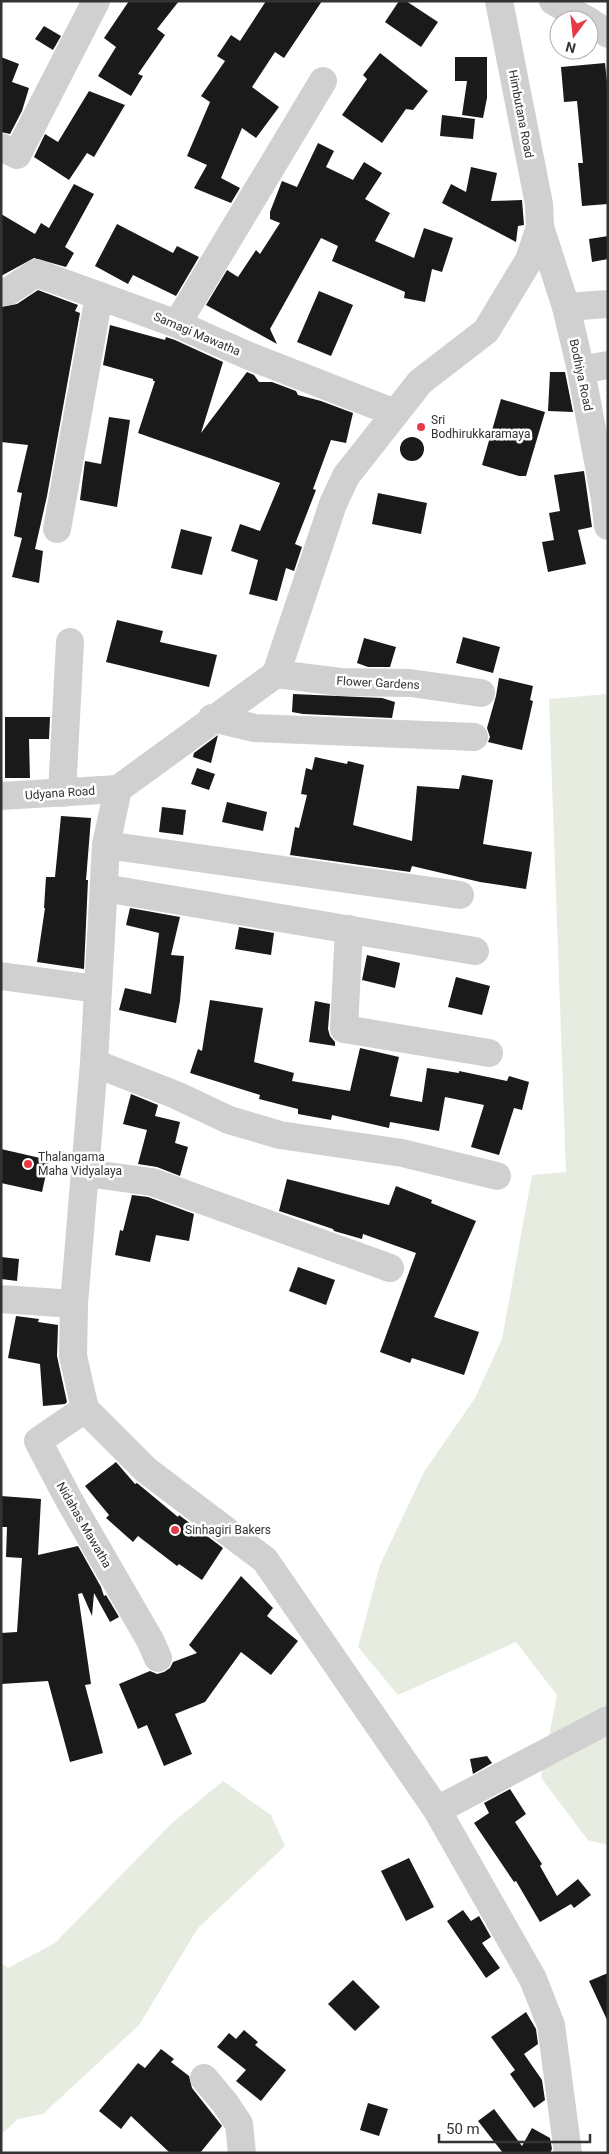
<svg xmlns="http://www.w3.org/2000/svg" width="609" height="2154" viewBox="0 0 609 2154" font-family="Roboto,sans-serif">
  <rect width="100%" height="100%" fill="#fff"/>
  <g fill="#e6ecdf">
    <path d="M608,694V1845L588,1840L541,1778L557,1695L516,1642L398,1695L358,1647L380,1565L424,1472L475,1398L502,1339L532,1175L566,1172L549,699Z"/>
    <path d="M223,1781L271,1815L285,1846L198,1928L139,2025L43,2114L18,2119L1,2135V1963L8,1968L55,1943L171,1824Z"/>
  </g>
  <g fill="#1a1a1a">
    <path d="M129,1H179L157,29L165,35L138,74L143,76L131,96L98,76L116,47L104,38Z"/>
    <path d="M266,1H322L284,58L275,52L252,87L279,107L256,138L242,128L221,178L240,188L231,203L194,188L207,165L187,156L210,102L201,96L225,61L217,56L231,35L240,41Z"/>
    <path d="M399,1H406L438,22L421,47L385,22Z"/>
    <path d="M44,26L61,36L53,50L35,39Z"/>
    <path d="M380,53L428,91L413,110L406,109L382,143L342,115L367,79L363,75Z"/>
    <path d="M1,57L19,64L12,82L29,88L22,111L10,134L1,132Z"/>
    <path d="M455,57H487V98L483,118L462,115L467,81H455Z"/>
    <path d="M605,63L608,91V204L582,206L578,163H583L577,101L564,102L561,67Z"/>
    <path d="M89,91L125,105L94,157L87,153L69,180L34,157L45,134L58,142Z"/>
    <path d="M442,115L475,119L473,139L440,136Z"/>
    <path d="M318,143L334,151L326,167L353,180L364,162L382,173L365,199L390,213L375,241L414,258L424,228L453,238L442,272L432,269L425,302L404,298L405,292L332,261L338,246L321,238L270,329L277,344L206,305L227,270L238,277L256,250L260,254L280,223L270,219V212L282,181L297,187Z"/>
    <path d="M471,167L497,173L491,201L522,200L524,225L518,226L516,242L442,203L451,184L466,192Z"/>
    <path d="M74,184L94,194L65,247L74,253L66,267L34,258L1,276V214L35,234L41,223L49,228Z"/>
    <path d="M117,224L173,253L177,246L199,257L176,296L133,275L128,284L95,266Z"/>
    <path d="M608,236V259L592,262L589,239Z"/>
    <path d="M38,290L78,305L75,311L80,313L47,496L35,549L43,551L39,583L12,577L22,538L14,536L22,493L17,492L28,445L1,442V307L17,304Z"/>
    <path d="M319,291L353,305L331,356L297,342Z"/>
    <path d="M110,325L165,340L166,337L175,340L223,362L201,433L247,372L254,375L259,382H272L296,391L298,395L321,401L353,413L346,443L331,440L313,489L316,490L295,544L302,547L294,571L286,568L277,601L249,594L258,560L231,551L240,524L260,531L280,483L138,433L155,381H153V379L103,365Z"/>
    <path d="M550,372H565L573,412L548,411Z"/>
    <path d="M501,399L545,412L526,476H519L482,465Z"/>
    <path d="M109,417L130,420L117,507L80,500L85,461L101,464Z"/>
    <circle cx="412" cy="449" r="12"/>
    <path d="M584,471L592,527L578,530L586,564L548,572L542,542L554,540L549,513L560,511L554,475Z"/>
    <path d="M378,493L427,503L421,534L372,524Z"/>
    <path d="M181,529L212,537L202,575L171,568Z"/>
    <path d="M117,620L163,631L160,642L217,655L209,687L106,662Z"/>
    <path d="M463,637L500,647L493,673L456,663Z"/>
    <path d="M364,638L396,647L390,667H368L357,663Z"/>
    <path d="M499,678L533,686L530,700L533,701L522,750L488,742L490,737L487,728L496,696Z"/>
    <path d="M293,694L382,698L395,702L392,718L303,714L292,712Z"/>
    <path d="M5,717H50L49,739H29L30,778H5Z"/>
    <path d="M218,735L211,763L193,757L194,753Z"/>
    <path d="M315,757L347,764L348,761L364,765L353,825L412,841L417,786L459,789L462,775L493,780L483,844L532,852L526,889L480,882L412,866L410,872L290,855L295,827L299,828L307,795L301,794L306,768L312,770Z"/>
    <path d="M197,768L215,774L209,790L191,784Z"/>
    <path d="M227,802L267,812L263,831L222,822Z"/>
    <path d="M162,807L186,810L183,835L159,832Z"/>
    <path d="M61,816L91,818L86,880H88L84,969L37,962L45,908H44L46,877H55Z"/>
    <path d="M130,908L180,917L171,955L184,956L180,1001L176,1023L119,1010L125,988L151,994L159,933L126,925Z"/>
    <path d="M239,927L274,933L271,955L235,949Z"/>
    <path d="M367,955L400,963L395,988L362,980Z"/>
    <path d="M456,977L490,986L482,1015L448,1007Z"/>
    <path d="M210,1000L263,1008L254,1062L294,1073L292,1081L350,1091L360,1048L399,1057L390,1096L422,1102L427,1068L459,1073V1071L507,1081L509,1076L529,1082L522,1110L514,1108L499,1155L471,1147L484,1105L445,1097L439,1131L390,1122L389,1128L332,1115L331,1120L298,1114V1109L259,1099L260,1095L190,1073L198,1049L202,1051Z"/>
    <path d="M315,1001L330,1004L328,1029L330,1036L335,1042V1046L309,1042Z"/>
    <path d="M131,1094L158,1105L155,1116L180,1122L175,1143L188,1147L180,1176L157,1167L138,1164L147,1130L123,1124Z"/>
    <path d="M1,1149L49,1160L42,1192L1,1183Z"/>
    <path d="M287,1179L389,1205L396,1186L432,1200L431,1203L476,1221L434,1317L479,1332L464,1375L412,1358L410,1363L380,1352L416,1253L363,1234L362,1239L334,1231L333,1229L279,1211Z"/>
    <path d="M132,1195L148,1197L194,1214L189,1241L156,1235L150,1262L115,1255L120,1230L123,1231Z"/>
    <path d="M1,1257L19,1259L17,1281L1,1279Z"/>
    <path d="M298,1267L335,1280L326,1305L289,1291Z"/>
    <path d="M16,1316L39,1319L38,1322L58,1325L57,1356L67,1402L65,1404L43,1406L40,1364L8,1358Z"/>
    <path d="M116,1462L135,1484L137,1483L178,1517L179,1515L223,1548L202,1580L179,1564L177,1566L138,1536L133,1542L106,1518L109,1515L85,1486Z"/>
    <path d="M1,1496L41,1499L38,1555L78,1546L101,1587L104,1596L106,1595L119,1617L110,1622L94,1593L92,1616L82,1593L78,1594L91,1684L85,1685L103,1753L70,1762L48,1681L1,1684V1633L17,1632L22,1558L6,1557L7,1527H1Z"/>
    <path d="M241,1576L273,1608L267,1616L298,1641L271,1675L241,1652L205,1702L175,1714L192,1754L164,1766L147,1725L138,1729L119,1684L150,1671L157,1674L164,1672L170,1668L173,1662L197,1653L189,1645Z"/>
    <path d="M487,1756L492,1763L473,1774L470,1759Z"/>
    <path d="M510,1789L526,1814L515,1822L542,1864L540,1866L557,1896L578,1879L591,1895L574,1908L571,1904L540,1922L516,1881L514,1882L474,1823L489,1813L484,1803Z"/>
    <path d="M409,1858L434,1907L406,1921L381,1871Z"/>
    <path d="M463,1910L471,1921L479,1916L491,1937L482,1943L500,1968L486,1978L447,1921Z"/>
    <path d="M608,1973V2022L589,1981Z"/>
    <path d="M353,1980L380,2007L355,2031L328,2004Z"/>
    <path d="M526,2012L536,2029L538,2044L524,2054L542,2080L545,2100L534,2108L510,2074L515,2070L491,2037Z"/>
    <path d="M244,2030L258,2042L255,2045L286,2070L261,2101L236,2081L246,2070L217,2047L229,2033L236,2039Z"/>
    <path d="M161,2049L174,2059L171,2062L189,2076L192,2088L222,2126L200,2153H170L131,2116L121,2129L99,2111L138,2063L145,2068Z"/>
    <path d="M368,2103L388,2109L379,2136L360,2130Z"/>
    <path d="M494,2109L522,2146L532,2128L550,2138L552,2149L550,2153H503L478,2121Z"/>
  </g>
  <g fill="none" stroke-linecap="round" stroke-linejoin="round">
    <g stroke="#d0d0d0" stroke-width="28">
      <path d="M499,1L539,204L540,227L566,307L581,370L605,499L608,526"/>
      <path d="M553,1L587,20"/>
      <path d="M589,21L608,34"/>
      <path d="M1,147L17,155L96,1"/>
      <path d="M540,227L529,260L486,331L420,382L346,476L333,504L276,674L118,789L106,845L94,1063L74,1304L73,1356L85,1409L146,1470L265,1560L437,1810L533,1979L551,2025L568,2153"/>
      <path d="M1,292L9,291L36,273L177,324L249,356L395,413"/>
      <path d="M566,307L608,304"/>
      <path d="M177,324L323,81"/>
      <path d="M581,370L608,365"/>
      <path d="M57,529L99,296"/>
      <path d="M276,674L341,682L410,683L481,693"/>
      <path d="M212,718L255,728L474,737"/>
      <path d="M62,793L70,642"/>
      <path d="M1,796L118,789"/>
      <path d="M106,845L460,895"/>
      <path d="M104,888L475,951"/>
      <path d="M349,929L344,1029L489,1053"/>
      <path d="M1,976L97,989"/>
      <path d="M94,1063L176,1095L229,1120L280,1135L402,1153L497,1176"/>
      <path d="M86,1173L152,1182L390,1268"/>
      <path d="M1,1299L74,1304"/>
      <path d="M85,1409L38,1441L69,1500L150,1640L158,1658"/>
      <path d="M437,1810L608,1720"/>
      <path d="M204,2078L225,2103L239,2124L242,2153"/>
    </g>
  </g>
  <g fill="#e63946" stroke="#fff" stroke-width="2">
    <circle cx="421" cy="427" r="5"/>
    <circle cx="28" cy="1164" r="5"/>
    <circle cx="175" cy="1530" r="5"/>
  </g>
  <g text-anchor="middle" stroke-width="5" stroke-linejoin="round" paint-order="stroke">
    <g font-size="12" fill="#333" stroke="#fff">
      <text transform="translate(521 114) rotate(79)" y="4">Himbutana Road</text>
      <text transform="translate(197 334) rotate(23)" y="4">Samagi Mawatha</text>
      <text transform="translate(581 375) rotate(78)" y="4">Bodhiya Road</text>
      <text transform="translate(378 683) rotate(3)" y="4">Flower Gardens</text>
      <text transform="translate(60 793) rotate(-4)" y="4">Udyana Road</text>
      <text transform="translate(84 1525) rotate(60)" y="4">Nidahas Mawatha</text>
    </g>
    <g font-size="12" fill="#333" stroke="#fff" text-anchor="start">
      <text x="431" y="424">Sri<tspan x="431" dy="14">Bodhirukkaramaya</tspan></text>
      <text x="38" y="1161">Thalangama<tspan x="38" dy="14">Maha Vidyalaya</tspan></text>
      <text x="185" y="1534">Sinhagiri Bakers</text>
    </g>
  </g>
  <rect width="609" height="2154" fill="none" stroke="#333333" stroke-width="5"/>
  <g transform="translate(574 35) rotate(195)"><circle r="24" fill="#ffffff" stroke="#adadad"/>
  <path d="M0-4L9 19L0 12L-9 19Z" fill="#e63946"/>
  <text y="-8" font-size="14" font-weight="bold" text-anchor="middle" fill="#333333">N</text>
  </g>
  <path d="M439 2134v8h151v-8" fill="none" stroke="#333333" stroke-width="2.5"/>
  <text x="446" y="2134" font-size="15" fill="#333333" stroke="#ffffff" stroke-width="4" paint-order="stroke">50 m</text>
</svg>
